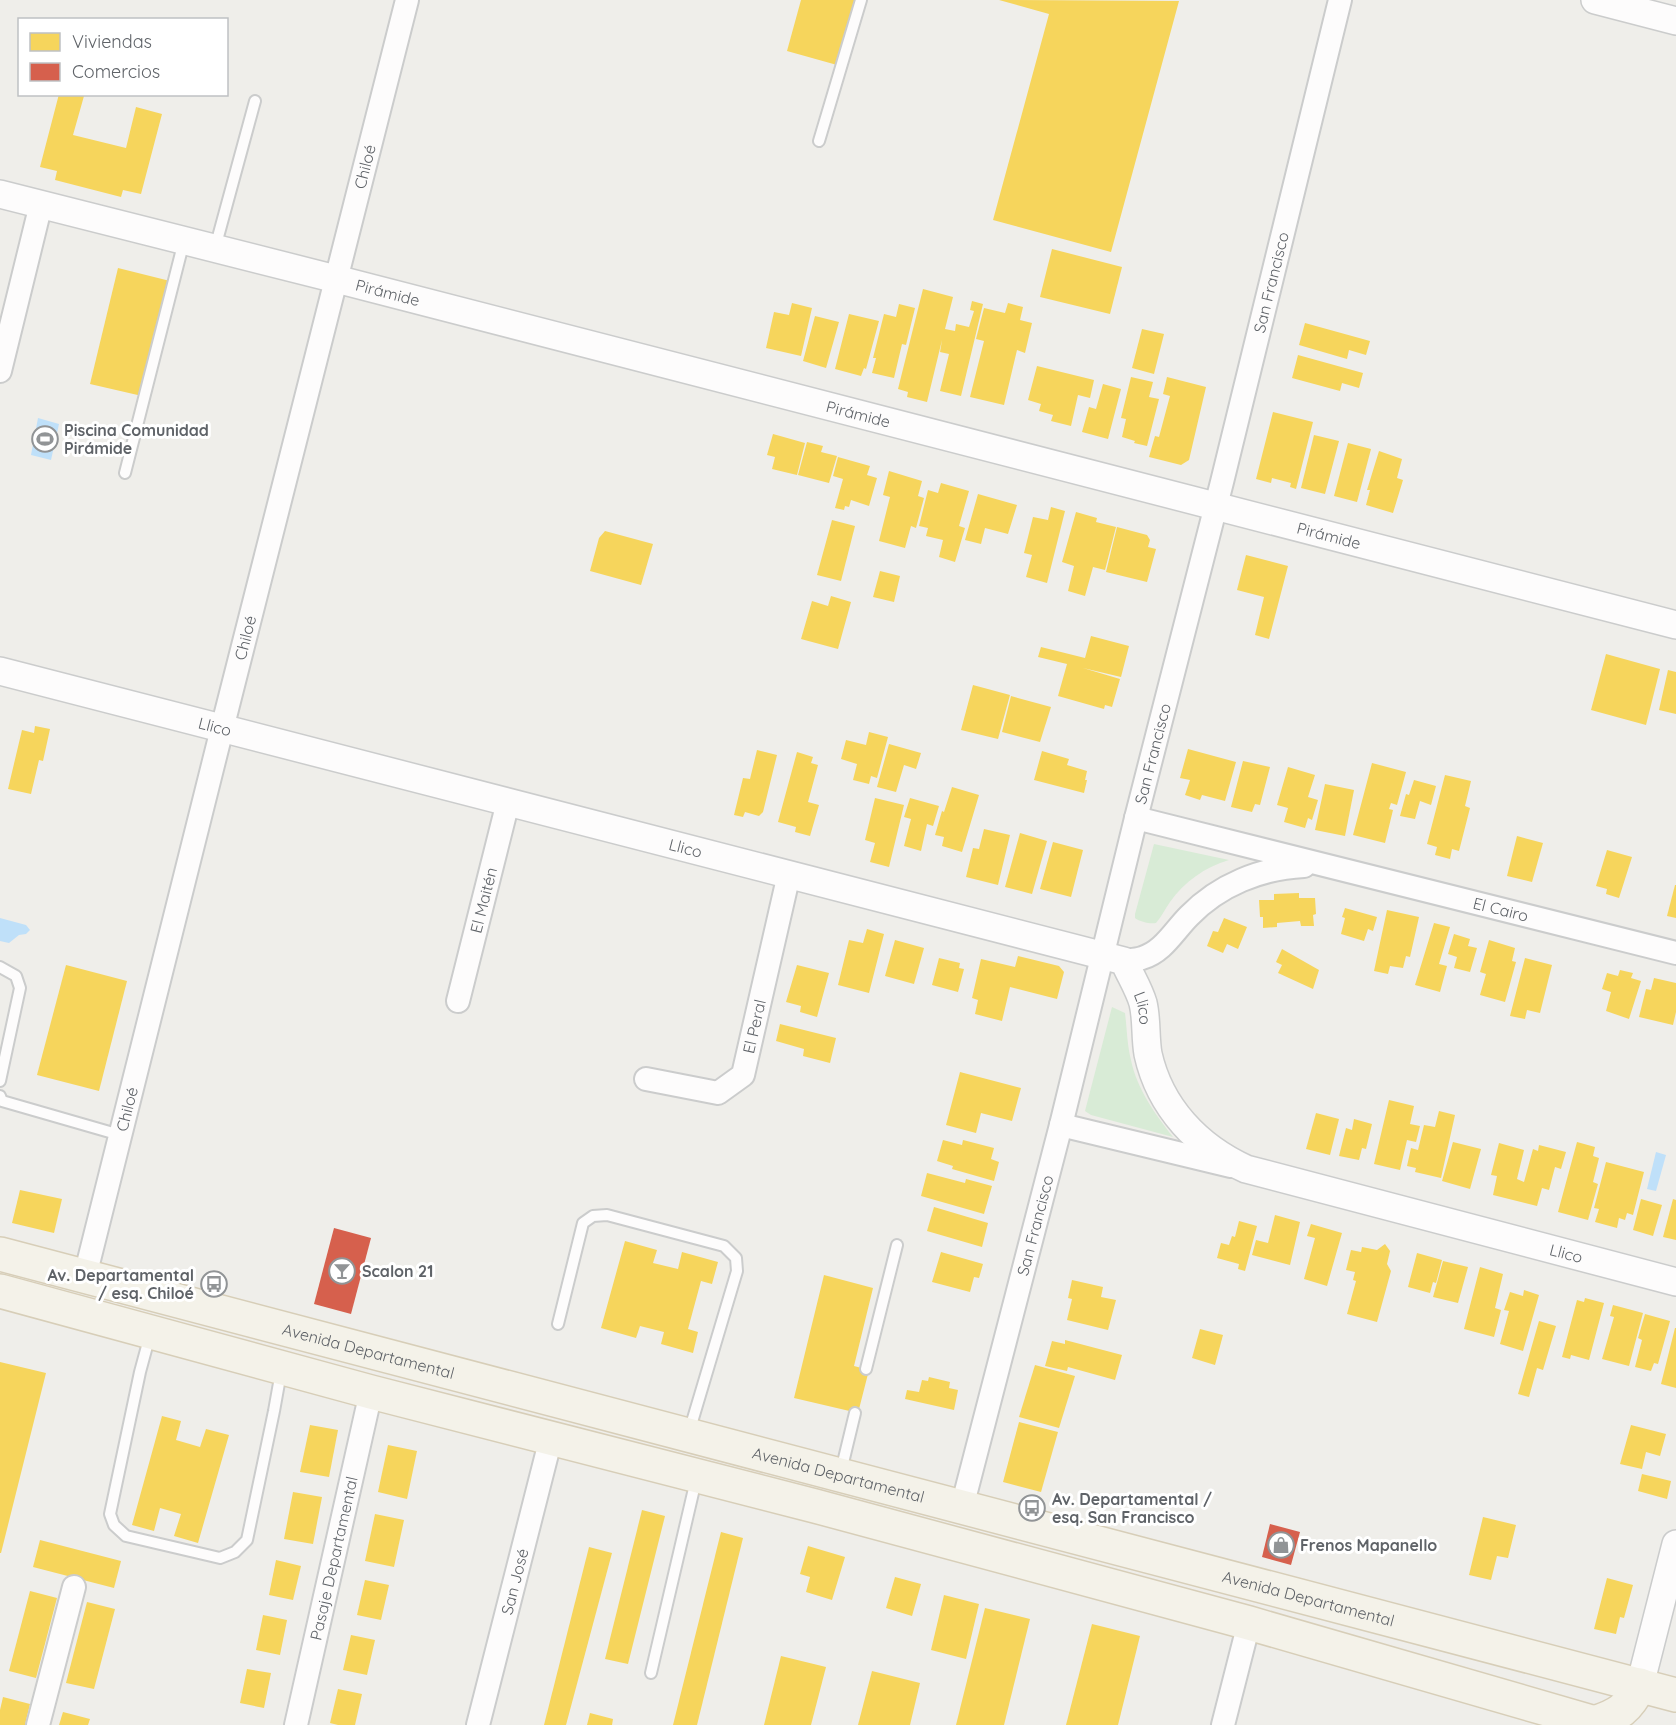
<svg xmlns="http://www.w3.org/2000/svg" width="1676" height="1725" viewBox="0 0 1676 1725" font-family="Quicksand,sans-serif">
  <rect width="100%" height="100%" fill="#efeeea"/>
  <g fill="#d8ebd6">
    <path d="M1154,844L1229,860C1205,867 1184,882 1170,902C1165,909 1162,916 1156,923C1150,924 1140,922 1135,918V914Z"/>
    <path d="M1112,1007L1125,1013C1127,1029 1127,1044 1131,1060C1137,1089 1155,1114 1173,1137L1091,1115L1085,1111Z"/>
  </g>
  <g fill="#bfe0f9">
    <path d="M38,418L59,424L51,460L31,455Z"/>
    <path d="M0,918L26,925L30,930L26,934L19,935L9,943L0,941Z"/>
    <path d="M1656,1152L1666,1155L1656,1191L1647,1189Z"/>
  </g>
  <g fill="#f6d55c">
    <path d="M801,0H855L837,65L787,51Z"/>
    <path d="M999,0L1179,1L1111,252L993,220L1049,14Z"/>
    <path d="M59,94L84,96L73,135L126,148L136,107L162,114L141,194L123,190L121,197L55,180L57,171L40,167Z"/>
    <path d="M1052,249L1122,267L1110,314L1040,297Z"/>
    <path d="M118,268L170,281L142,396L90,384Z"/>
    <path d="M923,289L953,297L945,329L955,331L956,324L969,327L974,311L970,310L972,301L983,304L961,396L940,391L949,354L940,352L942,340L927,402L907,397L908,392L898,389Z"/>
    <path d="M792,303L812,308L801,356L766,348L774,312L789,315Z"/>
    <path d="M1008,303L1023,307L1020,320L1032,323L1025,353L1017,350L1004,405L970,397L984,341L976,339L984,308L1005,313Z"/>
    <path d="M899,304L915,308L906,345L902,344L894,378L872,373L876,358H873L884,314L896,317Z"/>
    <path d="M849,314L879,321L866,369L864,368L861,376L835,369Z"/>
    <path d="M815,316L839,322L826,368L803,361Z"/>
    <path d="M1305,323L1370,341L1366,355L1349,350L1347,359L1299,345Z"/>
    <path d="M1142,329L1164,334L1154,374L1132,368Z"/>
    <path d="M1298,355L1363,373L1359,388L1342,383L1340,391L1292,378Z"/>
    <path d="M1037,366L1094,380L1090,398L1078,395L1071,426L1051,421L1053,415L1039,411L1041,404L1028,400Z"/>
    <path d="M1131,377L1153,382L1149,397L1159,399L1147,446L1134,443L1135,441L1122,437L1126,419L1121,418Z"/>
    <path d="M1167,377L1206,387L1189,460L1181,465L1149,457L1155,436L1159,437L1170,396L1163,394Z"/>
    <path d="M1103,384L1121,389L1108,439L1082,432L1089,407L1096,409Z"/>
    <path d="M1273,412L1313,422L1296,489L1290,487L1291,483L1272,478L1271,483L1256,479Z"/>
    <path d="M773,434L805,443L797,475L772,469L775,457L767,455Z"/>
    <path d="M1314,435L1339,441L1325,494L1301,488Z"/>
    <path d="M807,442L823,446L821,452L837,456L829,483L798,475Z"/>
    <path d="M1348,443L1371,449L1357,502L1334,496Z"/>
    <path d="M1379,451L1402,459L1397,478L1403,480L1393,513L1366,505L1370,490H1367Z"/>
    <path d="M838,457L870,466L867,475L877,478L869,506L851,500L849,507L845,506L844,510L835,508L843,479L833,476Z"/>
    <path d="M889,471L922,481L918,496L924,498L916,528L911,526L905,548L879,541L890,497L883,495Z"/>
    <path d="M941,483L969,491L959,526L965,528L955,562L939,557L943,540L926,536L928,528L919,526L928,490L938,493Z"/>
    <path d="M978,494L1017,505L1008,534L985,528L981,544L965,540Z"/>
    <path d="M1051,507L1065,511L1047,583L1026,577L1032,555L1024,553L1033,517L1048,520Z"/>
    <path d="M1076,512L1097,518L1096,522L1116,527L1105,570L1093,567L1085,596L1068,591L1074,566L1062,562Z"/>
    <path d="M832,520L855,526L841,581L817,575Z"/>
    <path d="M1117,527L1147,535L1150,540L1148,547L1156,549L1147,582L1106,572Z"/>
    <path d="M605,531L653,544L641,585L590,571L599,538Z"/>
    <path d="M1246,555L1288,566L1269,639L1255,635L1264,597L1237,590Z"/>
    <path d="M880,571L900,576L894,602L873,597Z"/>
    <path d="M831,596L851,602L838,649L801,639L812,601L828,606Z"/>
    <path d="M1091,636L1129,646L1121,677L1083,668L1120,679L1112,707L1105,705L1104,709L1058,696L1067,664L1038,657L1041,647L1085,658Z"/>
    <path d="M1606,654L1660,669L1646,725L1591,710Z"/>
    <path d="M1668,670L1676,672V714L1659,710Z"/>
    <path d="M973,685L1010,695L998,739L961,730Z"/>
    <path d="M1011,696L1051,707L1040,742L1002,732Z"/>
    <path d="M35,726L50,729L43,761L39,760L31,794L8,789L22,730L34,733Z"/>
    <path d="M869,732L888,737L877,778L871,776L869,784L853,780L857,764L841,759L846,740L866,745Z"/>
    <path d="M889,744L921,753L916,769L904,765L896,792L877,787Z"/>
    <path d="M1188,749L1236,762L1225,801L1202,795L1200,800L1185,795L1190,780L1180,778Z"/>
    <path d="M757,750L777,755L763,812L759,816L745,812L743,817L734,815L743,778L750,779Z"/>
    <path d="M1042,751L1069,759L1067,765L1087,771L1085,780H1087L1084,793L1034,780Z"/>
    <path d="M797,752L813,757L811,763L818,765L808,802L819,805L810,836L795,832L796,827L778,822Z"/>
    <path d="M1243,761L1270,767L1260,805L1255,804L1252,812L1231,807Z"/>
    <path d="M1372,763L1406,772L1397,805L1391,803L1389,809L1393,810L1385,843L1353,835Z"/>
    <path d="M1288,767L1315,775L1308,797L1318,800L1312,820L1308,818L1305,828L1284,822L1288,808L1277,805Z"/>
    <path d="M1445,775L1471,781L1465,806L1470,808L1459,851L1452,849L1450,859L1435,855L1437,847L1427,844Z"/>
    <path d="M1414,780L1436,786L1431,805L1420,801L1415,819L1400,816L1406,794L1409,795Z"/>
    <path d="M1325,784L1354,790L1345,836L1315,830Z"/>
    <path d="M952,787L979,795L962,852L942,846L944,837L935,835L942,811L944,812Z"/>
    <path d="M875,798L904,805L889,867L870,862L875,843L865,840Z"/>
    <path d="M910,798L939,806L933,826L927,824L921,851L904,846L911,819L904,817Z"/>
    <path d="M984,829L1010,835L998,885L966,877L973,848L979,849Z"/>
    <path d="M1020,833L1047,841L1032,894L1005,887Z"/>
    <path d="M1517,836L1543,843L1532,882L1507,876Z"/>
    <path d="M1053,842L1083,850L1071,897L1040,889Z"/>
    <path d="M1607,850L1632,857L1619,898L1606,894L1607,889L1596,886Z"/>
    <path d="M1675,885H1676V918L1667,916Z"/>
    <path d="M1299,893V898H1315L1316,914L1313,915L1314,926H1301L1300,921L1277,923V927L1263,928V917H1260L1259,900H1274V894Z"/>
    <path d="M1345,908L1377,917L1373,931L1368,929L1364,941L1341,934L1345,918L1342,917Z"/>
    <path d="M1387,910L1419,917L1410,957L1406,956L1403,968L1390,966L1388,974L1374,971Z"/>
    <path d="M1224,918L1247,927L1238,949L1227,944L1223,953L1207,946L1213,931L1218,932Z"/>
    <path d="M1434,923L1450,927L1439,964L1447,966L1440,992L1415,985Z"/>
    <path d="M867,929L884,934L869,993L838,985L849,940L863,943Z"/>
    <path d="M1454,934L1470,939L1468,946L1477,948L1470,972L1454,968L1457,957L1448,954Z"/>
    <path d="M895,940L924,948L914,984L885,976Z"/>
    <path d="M1489,940L1515,948L1512,961L1516,962L1505,1002L1480,995L1486,974L1480,972Z"/>
    <path d="M1282,949L1319,970L1313,989L1278,973L1282,965L1276,962Z"/>
    <path d="M1018,956L1059,966L1064,972L1057,999L1010,987L1002,1021L975,1014L978,1000L972,998L981,959L1015,967Z"/>
    <path d="M939,958L960,963L959,968L964,969L958,992L932,985Z"/>
    <path d="M1525,958L1552,965L1540,1013L1527,1010L1525,1019L1510,1016Z"/>
    <path d="M66,965L127,981L99,1091L37,1075Z"/>
    <path d="M797,965L829,973L817,1017L800,1012L801,1006L786,1002Z"/>
    <path d="M1620,970L1633,973L1631,978L1641,981L1629,1019L1606,1011L1611,992L1602,989L1607,973L1618,976Z"/>
    <path d="M1654,978L1676,983V1012L1673,1025L1639,1017L1646,989L1651,990Z"/>
    <path d="M780,1024L836,1038L830,1063L803,1056L804,1049L776,1041Z"/>
    <path d="M960,1072L1021,1088L1012,1121L981,1113L976,1133L946,1125Z"/>
    <path d="M1389,1100L1414,1106L1410,1124L1420,1126L1416,1142L1407,1140L1400,1170L1374,1164Z"/>
    <path d="M1439,1111L1455,1115L1441,1178L1415,1172L1416,1168L1407,1166L1411,1148L1418,1150L1424,1125L1435,1127Z"/>
    <path d="M1316,1113L1339,1119L1330,1155L1306,1149Z"/>
    <path d="M1354,1119L1372,1124L1366,1149L1362,1148L1359,1160L1339,1156L1346,1128L1352,1130Z"/>
    <path d="M943,1140L962,1145L963,1140L994,1148L991,1159L999,1162L994,1181L952,1169L953,1166L937,1161Z"/>
    <path d="M1453,1142L1481,1149L1470,1189L1442,1181Z"/>
    <path d="M1577,1142L1595,1147L1593,1156L1599,1158L1593,1182L1598,1184L1588,1220L1558,1212Z"/>
    <path d="M1499,1143L1524,1150L1517,1179L1524,1182L1533,1149L1538,1151L1539,1145L1566,1152L1561,1169L1555,1167L1549,1190L1542,1188L1537,1206L1493,1195L1497,1176L1491,1175Z"/>
    <path d="M1606,1162L1644,1172L1633,1215L1627,1213L1625,1220L1619,1218L1617,1228L1595,1222L1599,1209L1594,1208Z"/>
    <path d="M927,1173L965,1183L966,1179L992,1186L984,1214L921,1196Z"/>
    <path d="M20,1190L62,1199L54,1233L12,1223Z"/>
    <path d="M1641,1199L1662,1205L1653,1236L1633,1230Z"/>
    <path d="M1673,1199L1676,1200V1240L1663,1237Z"/>
    <path d="M934,1207L988,1223L982,1247L927,1231Z"/>
    <path d="M1275,1215L1300,1222L1290,1265L1252,1255L1256,1240L1268,1243Z"/>
    <path d="M1239,1221L1257,1226L1245,1271L1238,1269L1239,1264L1217,1258L1221,1243L1229,1245L1232,1236L1235,1237Z"/>
    <path d="M1311,1224L1342,1233L1327,1286L1304,1279L1315,1238L1307,1236Z"/>
    <path d="M625,1241L657,1250L653,1263L678,1269L682,1252L718,1262L712,1284L701,1281L688,1329L698,1332L693,1353L661,1344L664,1332L640,1326L636,1338L601,1328Z"/>
    <path d="M1385,1244L1390,1251L1387,1264L1391,1271L1377,1322L1347,1314L1356,1281L1353,1280L1355,1272L1346,1270L1351,1250L1361,1252L1362,1247L1377,1250Z"/>
    <path d="M941,1252L983,1264L979,1278L974,1277L970,1292L932,1282Z"/>
    <path d="M1417,1253L1442,1260L1436,1283L1433,1282L1430,1293L1408,1287Z"/>
    <path d="M1443,1261L1468,1267L1458,1303L1433,1297Z"/>
    <path d="M1480,1267L1503,1274L1495,1308L1501,1310L1494,1337L1464,1329Z"/>
    <path d="M824,1275L873,1288L854,1366L869,1370L858,1413L794,1398Z"/>
    <path d="M1072,1280L1103,1287L1101,1297L1116,1300L1108,1330L1067,1320L1072,1299L1068,1298Z"/>
    <path d="M1524,1290L1539,1295L1523,1351L1500,1344L1509,1311L1504,1310L1510,1292L1523,1296Z"/>
    <path d="M1585,1298L1604,1303L1589,1360L1571,1355L1570,1359L1562,1357L1577,1300L1584,1302Z"/>
    <path d="M1613,1305L1643,1313L1629,1366L1602,1359L1614,1317L1610,1316Z"/>
    <path d="M1645,1314L1670,1321L1658,1364L1654,1363L1651,1371L1635,1367L1642,1340L1638,1338Z"/>
    <path d="M1539,1321L1556,1326L1543,1370L1537,1368L1529,1397L1518,1394Z"/>
    <path d="M1675,1328H1676V1388L1661,1384Z"/>
    <path d="M1200,1329L1223,1335L1215,1365L1192,1358Z"/>
    <path d="M1065,1340L1122,1355L1115,1380L1068,1367L1067,1371L1045,1366L1052,1341L1065,1344Z"/>
    <path d="M0,1362L46,1373L1,1553H0Z"/>
    <path d="M1035,1365L1075,1376L1059,1428L1019,1417Z"/>
    <path d="M929,1377L950,1382L949,1388L958,1390L954,1410L905,1399L907,1390L919,1392L922,1380L928,1381Z"/>
    <path d="M162,1416L181,1421L176,1440L200,1447L206,1429L229,1435L198,1543L174,1536L181,1514L160,1508L154,1531L132,1525Z"/>
    <path d="M1019,1422L1058,1432L1041,1492L1003,1482Z"/>
    <path d="M310,1425L338,1430L329,1477L300,1472Z"/>
    <path d="M1631,1425L1666,1434L1660,1456L1646,1452L1642,1469L1620,1464Z"/>
    <path d="M388,1445L417,1451L407,1499L378,1492Z"/>
    <path d="M1642,1474L1671,1481L1667,1499L1638,1491Z"/>
    <path d="M293,1492L322,1497L313,1544L284,1539Z"/>
    <path d="M642,1510L665,1516L628,1664L605,1659Z"/>
    <path d="M375,1514L404,1520L394,1567L365,1561Z"/>
    <path d="M1483,1517L1516,1525L1508,1558L1497,1556L1491,1580L1469,1575Z"/>
    <path d="M721,1532L743,1538L697,1725H673Z"/>
    <path d="M40,1540L121,1561L114,1588L33,1567Z"/>
    <path d="M808,1546L845,1557L832,1600L806,1592L810,1577L800,1574Z"/>
    <path d="M589,1547L612,1553L566,1725H544Z"/>
    <path d="M276,1560L301,1566L293,1600L269,1595Z"/>
    <path d="M895,1577L921,1584L912,1616L886,1608Z"/>
    <path d="M1607,1578L1633,1585L1624,1618L1620,1617L1616,1634L1594,1629Z"/>
    <path d="M365,1580L389,1585L381,1620L357,1615Z"/>
    <path d="M30,1591L57,1598L36,1678L9,1671Z"/>
    <path d="M944,1595L979,1604L966,1659L931,1650Z"/>
    <path d="M87,1602L115,1609L94,1689L66,1683Z"/>
    <path d="M985,1608L1030,1619L1004,1725H956Z"/>
    <path d="M263,1615L287,1620L280,1655L256,1650Z"/>
    <path d="M1092,1624L1140,1636L1118,1725H1066Z"/>
    <path d="M351,1635L375,1640L367,1675L343,1670Z"/>
    <path d="M781,1656L826,1667L811,1725H764Z"/>
    <path d="M247,1669L271,1673L264,1708L240,1703Z"/>
    <path d="M872,1671L920,1683L910,1725H858Z"/>
    <path d="M338,1689L362,1694L355,1725H338L330,1723Z"/>
    <path d="M3,1697L30,1704L25,1725H0V1710Z"/>
    <path d="M63,1712L90,1719L88,1725H59Z"/>
    <path d="M590,1713L613,1719L612,1725H587Z"/>
  </g>
  <g fill="#d6604d">
    <path d="M334,1228L371,1238L351,1314L314,1304Z"/>
    <path d="M1270,1524L1300,1532L1291,1565L1262,1557Z"/>
  </g>
  <g fill="none" stroke-linecap="round" stroke-linejoin="round">
    <g stroke="#cbcccc" stroke-width="14">
      <g id="service">
        <path d="M819,141L861,0"/>
        <path d="M215,248L255,101"/>
        <path d="M125,473L184,241"/>
        <path d="M0,967L16,976L20,988L0,1081"/>
        <path d="M0,1096L2,1101L120,1135"/>
        <path d="M558,1324L583,1223L593,1216L607,1215L724,1246L736,1258L737,1271L689,1432"/>
        <path d="M150,1335L140,1372L110,1514L114,1525L126,1536L220,1558L235,1552L247,1540L274,1411L281,1372"/>
        <path d="M866,1369L897,1245"/>
        <path d="M841,1471L855,1413"/>
        <path d="M651,1673L696,1480"/>
      </g>
    </g>
    <g stroke="#cbcccc" stroke-width="26">
      <g id="minor">
        <path d="M0,371L41,204"/>
        <path id="s1" d="M1136,818L1676,953"/>
        <path d="M1124,961C1130,960 1136,960 1142,958C1163,952 1174,931 1189,916C1219,885 1261,868 1304,866"/>
        <path id="s2" d="M458,1001L508,802"/>
        <path id="s3" d="M646,1079L718,1093L743,1075L789,874"/>
        <path d="M1061,1125L1231,1166"/>
        <path id="s4" d="M85,1276L225,717L407,0"/>
        <path id="s5" d="M962,1507L1061,1125L1136,818L1222,482L1340,0"/>
        <path d="M38,1725L74,1587"/>
        <path id="s6" d="M296,1725L371,1392"/>
        <path id="s7" d="M478,1725L551,1438"/>
        <path d="M1223,1725L1249,1623"/>
      </g>
    </g>
    <g stroke="#cbcccc" stroke-width="30">
      <g id="tertiary">
        <path d="M1595,0L1676,21"/>
        <path id="s8" d="M0,194L336,279L1676,625"/>
        <path id="s9" d="M0,671L1124,961C1130,975 1139,989 1143,1003C1147,1019 1145,1037 1148,1054C1160,1108 1198,1147 1246,1169L1676,1282"/>
        <path d="M1640,1685L1676,1544"/>
      </g>
    </g>
    <g stroke="#d7ceb8" stroke-width="36">
      <g id="primary">
        <path id="s10" d="M0,1254L1676,1695"/>
        <path d="M0,1291L371,1392L815,1506L1249,1623L1602,1725"/>
        <path d="M1594,1723C1619,1715 1628,1709 1640,1685"/>
      </g>
    </g>
    <use href="#service" stroke="#fdfcfc" stroke-width="10"/>
    <use href="#minor" stroke="#fdfcfc" stroke-width="22"/>
    <use href="#tertiary" stroke="#fdfcfc" stroke-width="27"/>
    <use href="#primary" stroke="#f4f2e9" stroke-width="33"/>
  </g>
  <defs>
    <g id="stadium-ring" transform="scale(1.35)"><circle r="9.5" fill="#fff" stroke="#919496" stroke-width="1.5"/><path d="M0-5a6.5 5 0 1 0 0 10a6.5 5 0 1 0 0-10ZM-3.5-1.8h7v3.6h-7Z" fill="#919496"/></g>
    <g id="bar-ring" transform="scale(1.35)"><circle r="9.5" fill="#fff" stroke="#919496" stroke-width="1.5"/><path d="M-6-5H6L.8 .8V4.5H3.5V6h-7V4.5H-.8V.8Z" fill="#919496"/></g>
    <g id="bus-ring" transform="scale(1.35)"><circle r="9.5" fill="#fff" stroke="#919496" stroke-width="1.5"/><path d="M-5-6H5V4H4V6H2V4H-2V6H-4V4H-5ZM-3.5-4V0h7V-4ZM-3.5 1.2v1.5H-2V1.2ZM2 1.2v1.5H3.5V1.2Z" fill="#919496"/></g>
    <g id="shop-ring" transform="scale(1.35)"><circle r="9.5" fill="#fff" stroke="#919496" stroke-width="1.5"/><path d="M-5-2.5h2.3a2.7 3.5 0 0 1 5.4 0H5L5.5 6h-11ZM-1.5-2.5h3a1.5 2.3 0 0 0-3 0Z" fill="#919496"/></g>
  </defs>
  <g fill-rule="evenodd">
    <use href="#stadium-ring" x="45" y="439"/>
    <use href="#bar-ring" x="342" y="1271"/>
    <use href="#bus-ring" x="214" y="1284"/>
    <use href="#bus-ring" x="1032" y="1508"/>
    <use href="#shop-ring" x="1281" y="1545"/>
  </g>
  <g text-anchor="middle" stroke-width="6" stroke-linejoin="round" paint-order="stroke">
    <g font-size="16" fill="#5f6368" stroke="#fff">
      <text dy="6" stroke="none"><textPath href="#s4" startOffset="1144">Chiloé</textPath></text>
      <text dy="6" stroke="none"><textPath href="#s5" startOffset="1263">San Francisco</textPath></text>
      <text dy="6" stroke="none"><textPath href="#s8" startOffset="400">Pirámide</textPath></text>
      <text dy="6" stroke="none"><textPath href="#s8" startOffset="886">Pirámide</textPath></text>
      <text dy="6" stroke="none"><textPath href="#s8" startOffset="1372">Pirámide</textPath></text>
      <text dy="6" stroke="none"><textPath href="#s4" startOffset="658">Chiloé</textPath></text>
      <text dy="6" stroke="none"><textPath href="#s9" startOffset="222">Llico</textPath></text>
      <text dy="6" stroke="none"><textPath href="#s5" startOffset="777">San Francisco</textPath></text>
      <text dy="6" stroke="none"><textPath href="#s9" startOffset="708">Llico</textPath></text>
      <text dy="6" stroke="none"><textPath href="#s2" startOffset="104">El Maitén</textPath></text>
      <text dy="6" stroke="none"><textPath href="#s1" startOffset="376">El Cairo</textPath></text>
      <text dy="6" stroke="none"><textPath href="#s9" startOffset="1212">Llico</textPath></text>
      <text dy="6" stroke="none"><textPath href="#s3" startOffset="154">El Peral</textPath></text>
      <text dy="6" stroke="none"><textPath href="#s4" startOffset="172">Chiloé</textPath></text>
      <text dy="6" stroke="none"><textPath href="#s5" startOffset="291">San Francisco</textPath></text>
      <text dy="6" stroke="none"><textPath href="#s9" startOffset="1746">Llico</textPath></text>
      <text dy="6" stroke="none"><textPath href="#s10" startOffset="381">Avenida Departamental</textPath></text>
      <text dy="6" stroke="none"><textPath href="#s10" startOffset="867">Avenida Departamental</textPath></text>
      <text dy="6" stroke="none"><textPath href="#s6" startOffset="171">Pasaje Departamental</textPath></text>
      <text dy="6" stroke="none"><textPath href="#s7" startOffset="148">San José</textPath></text>
      <text dy="6" stroke="none"><textPath href="#s10" startOffset="1353">Avenida Departamental</textPath></text>
    </g>
    <g font-size="16" font-weight="bold" fill="#5f6368" stroke="#fff" text-anchor="start">
      <text x="64" y="436">Piscina Comunidad<tspan x="64" dy="18">Pirámide</tspan></text>
      <text x="362" y="1277">Scalon 21</text>
      <text x="194" y="1281" text-anchor="end">Av. Departamental<tspan x="194" dy="18">/ esq. Chiloé</tspan></text>
      <text x="1052" y="1505">Av. Departamental /<tspan x="1052" dy="18">esq. San Francisco</tspan></text>
      <text x="1300" y="1551">Frenos Mapanello</text>
    </g>
  </g>
  <rect x="18" y="18" width="210" height="78" fill="#ffffff" stroke="#bfc1c3" stroke-width="1.5"/>
  <rect x="30" y="33" width="30" height="18" fill="#f6d55c" stroke="#bfc1c3" stroke-width="1.5"/>
  <text x="72" y="48" font-size="18" fill="#5f6368">Viviendas</text>
  <rect x="30" y="63" width="30" height="18" fill="#d6604d" stroke="#bfc1c3" stroke-width="1.5"/>
  <text x="72" y="78" font-size="18" fill="#5f6368">Comercios</text>
</svg>
